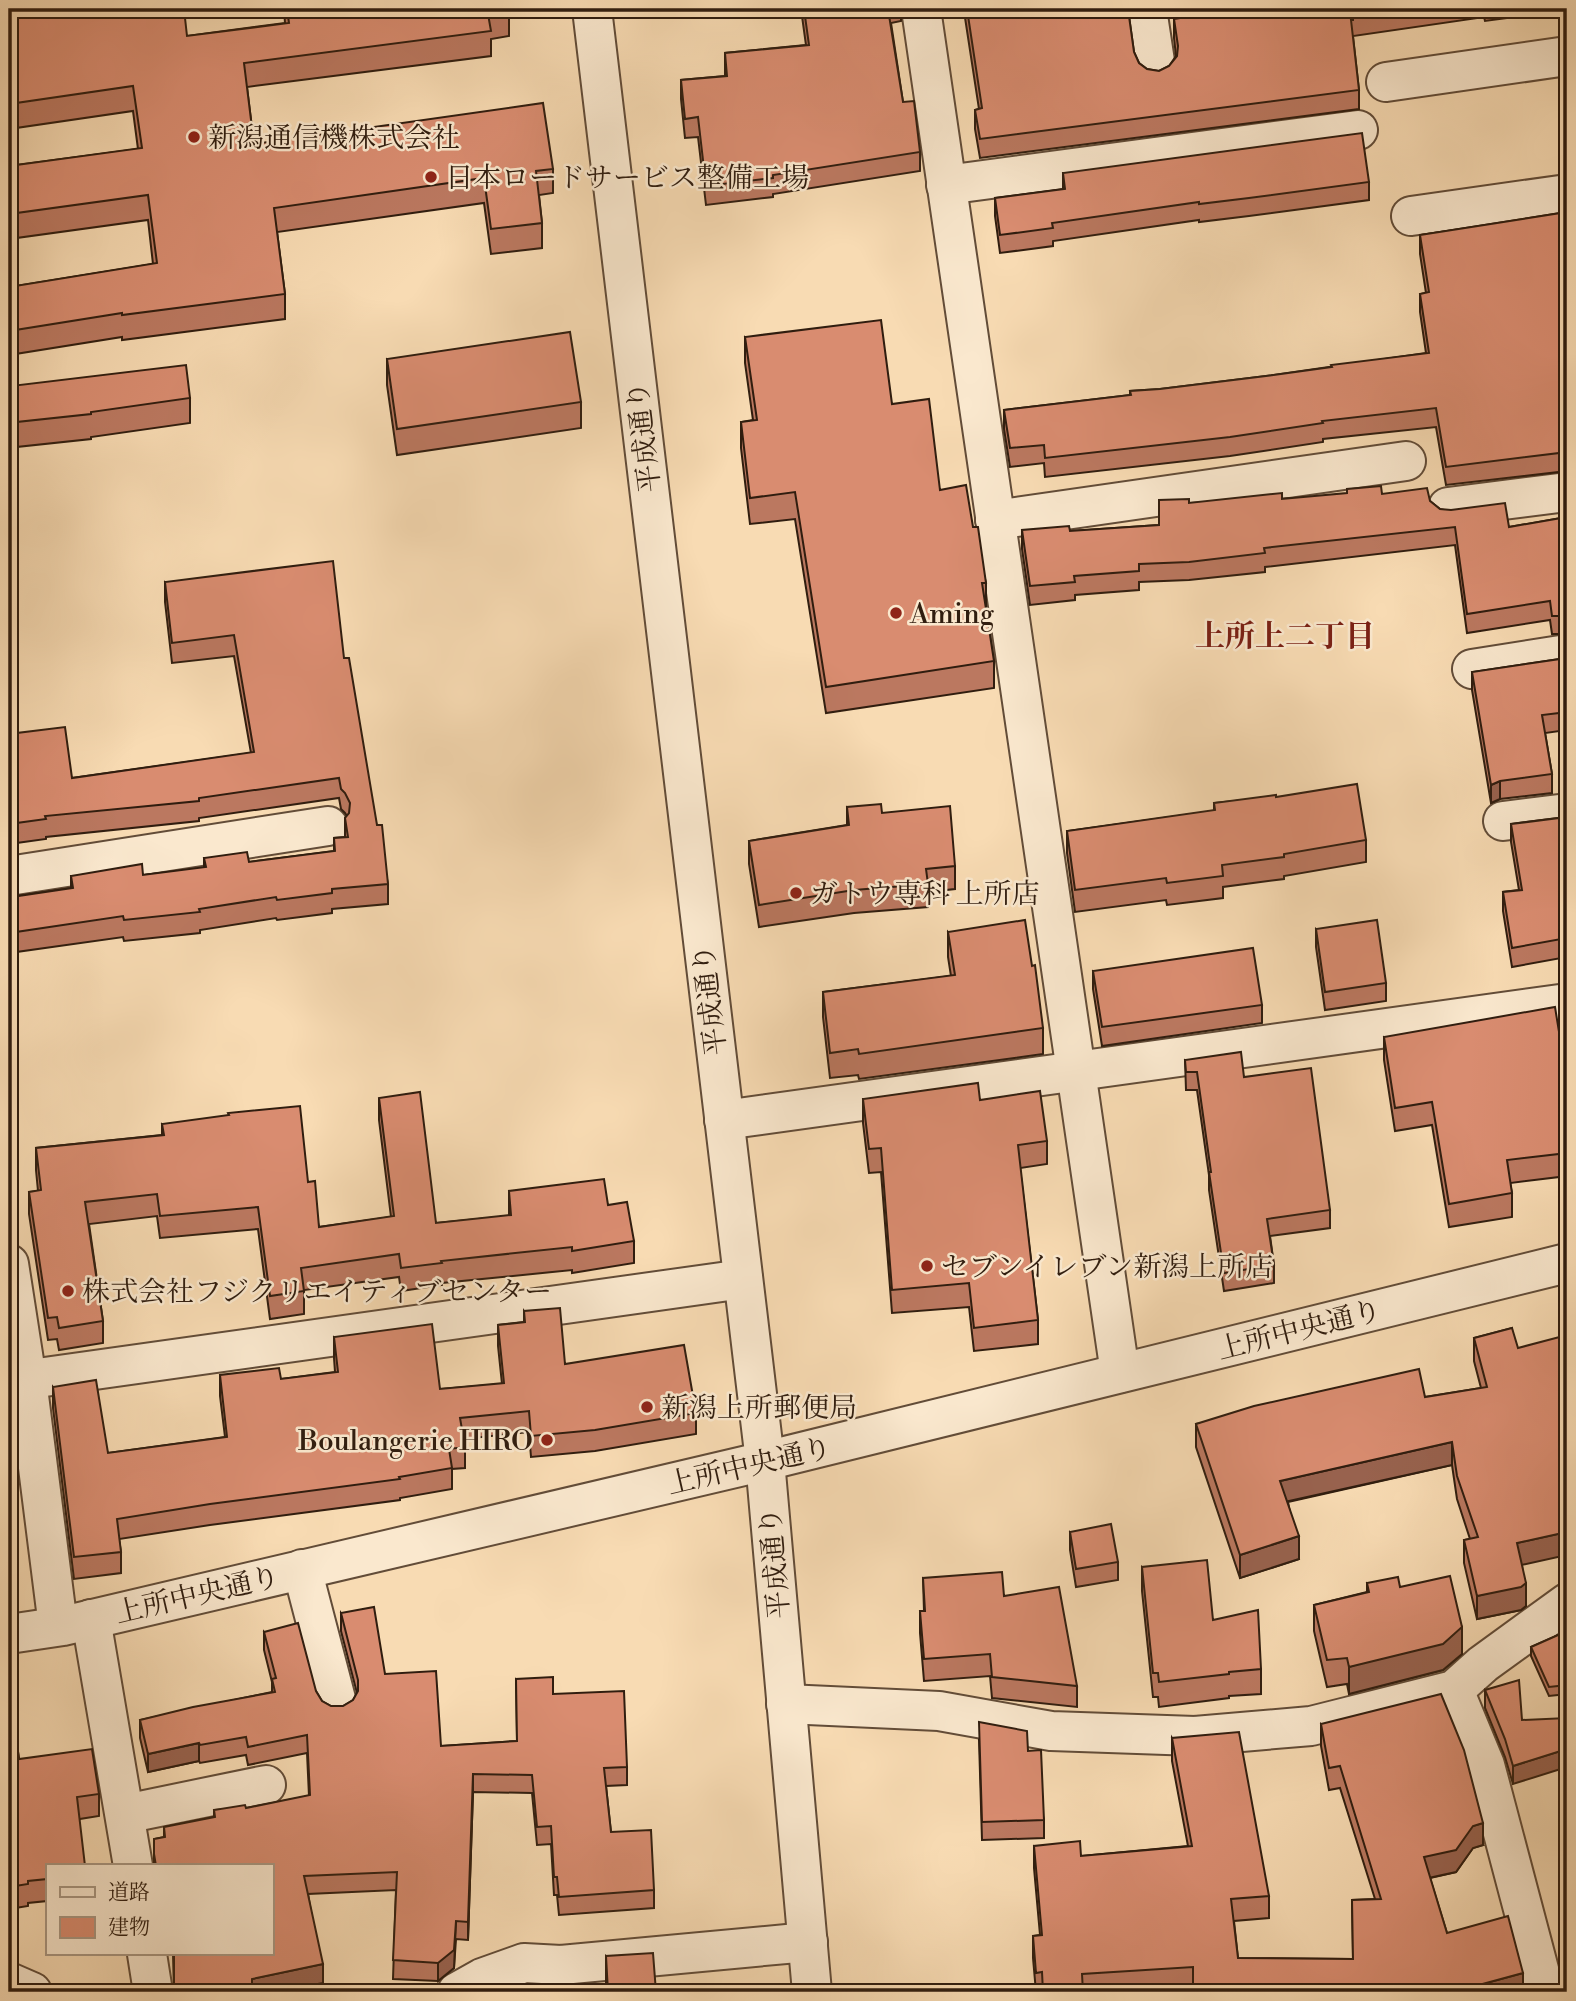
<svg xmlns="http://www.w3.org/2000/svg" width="1576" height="2001" viewBox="0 0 1576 2001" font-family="'Libre Bodoni','Noto Serif JP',serif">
  <rect width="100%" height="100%" fill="#f8dbb3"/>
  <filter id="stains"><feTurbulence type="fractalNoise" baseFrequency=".00286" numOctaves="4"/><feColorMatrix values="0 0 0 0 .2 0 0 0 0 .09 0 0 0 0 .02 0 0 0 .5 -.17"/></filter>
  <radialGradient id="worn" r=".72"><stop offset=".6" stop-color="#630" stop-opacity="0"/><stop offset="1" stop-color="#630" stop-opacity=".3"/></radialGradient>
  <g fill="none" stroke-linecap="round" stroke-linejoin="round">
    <g stroke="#624c38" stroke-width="42">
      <g id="minor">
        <path d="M921,9L1120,1373"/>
        <path d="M1147,9L1156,68"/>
        <path d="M1386,82L1567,56"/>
        <path d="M946,185L1358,130"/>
        <path d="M1411,216L1567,194"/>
        <path d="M1448,507L1567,492"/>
        <path d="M995,520L1406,461"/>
        <path d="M1472,669L1567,654"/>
        <path d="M1503,821L1567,813"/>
        <path d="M9,876L328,826"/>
        <path d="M724,1120L1567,1003"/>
        <path d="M9,1264L27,1380L58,1626"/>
        <path d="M9,1382L743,1279"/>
        <path d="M302,1569L337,1703"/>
        <path d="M91,1619L133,1866"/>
        <path d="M1454,1690L1485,1765L1545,1992"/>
        <path d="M786,1704L939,1711L1051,1731L1195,1736L1311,1726L1454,1690L1483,1664L1567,1603"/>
        <path d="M125,1814L266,1785"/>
        <path d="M147,1954L153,1992"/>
        <path d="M9,1982L32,1992"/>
        <path d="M457,1992L482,1978L524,1963L561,1965L808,1942"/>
      </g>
    </g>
    <g stroke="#624c38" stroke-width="42">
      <g id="tertiary">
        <path d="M592,9L765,1461L812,1992"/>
        <path d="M9,1634L63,1626L765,1461L1567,1263"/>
      </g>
    </g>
    <use href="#minor" stroke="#fae8ce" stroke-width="38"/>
    <use href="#tertiary" stroke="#fae8ce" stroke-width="38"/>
  </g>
  <g fill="#bb7860" stroke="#301d0f" stroke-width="2">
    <path d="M9,9L187,36L285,23L284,9H509V36L491,39V56L247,87L254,144L553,169V193L539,195L542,223V248L491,254L484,203L277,232L285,294V319L122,340V337L9,355V287L153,264L148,220L9,239V166L138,149L133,111L9,129Z"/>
    <path d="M801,9H901V21L891,23L903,102L920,152V171L773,194V197L706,205L698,137L685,138L681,99V80L725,76V53L806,45Z"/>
    <path d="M942,9H1128L1134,52L1139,63L1147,69L1159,71L1169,66L1176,56L1174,38V19L1190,17L1188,9H1567V10L1485,21L1484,17L1353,36L1359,90V109L980,158L975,129V110L979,109L964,11L944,14Z"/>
    <path d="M1063,173L1369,182V200L1249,216L1199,222V220L1053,241V246L1000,253L995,216V198L1063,189Z"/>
    <path d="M1567,212V471L1446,485L1436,427L1323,439V442L1230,456L1045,477L1044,463L1010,467L1004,429V410L1130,395V391L1160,389L1266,376L1426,353L1420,312V294L1426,293L1420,254V235Z"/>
    <path d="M745,337L892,404L940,490L973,527L986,583V609L994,661V688L826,713L795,519L750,524L741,448V422L753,420L745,363Z"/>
    <path d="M9,358L12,386L190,398V423L91,437V439L17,447V451L9,452Z"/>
    <path d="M387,359L581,402V428L397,455L387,385Z"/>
    <path d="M1382,494L1430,501L1440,509L1509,527L1567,517V634H1552L1550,620L1467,633L1455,545L1265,567V572L1189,580L1139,582V590L1075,595V600L1030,605L1022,549V530L1070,531L1159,525L1189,503Z"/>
    <path d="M165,582L344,658L388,884V904L332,909V913L277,920L276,918L200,930V933L124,941L123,937L9,953V891L11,897L71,888V876L143,875L204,868V858L249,862L334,851V838L345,837V818L347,816L345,813L341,809L339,798L199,818V821L46,837V839L9,844V734L72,778L251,753L234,656L172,663L165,602Z"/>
    <path d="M1567,658V730L1545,733L1552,774V793L1500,799L1491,803L1472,690V672Z"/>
    <path d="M1276,797L1366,840V862L1284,876V879L1223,887V898L1167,905L1166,900L1075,912L1067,853V831L1214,811V803Z"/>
    <path d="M847,807L882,813L955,866V889L928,892V907L854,913L759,927L749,864V841L847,825Z"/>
    <path d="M1567,817V957L1512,967L1503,911V892L1519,890L1511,842V824Z"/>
    <path d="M1316,929L1386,983V1001L1325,1010L1316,947Z"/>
    <path d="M948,932L1043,1028V1054L859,1079L858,1075L830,1078L823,1017V992L951,976L948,957Z"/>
    <path d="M1093,971L1262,1005V1023L1102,1046L1093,989Z"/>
    <path d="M1384,1037L1567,1069V1176L1510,1183L1512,1193V1217L1449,1227L1432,1125L1395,1131L1384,1060Z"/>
    <path d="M1185,1060L1244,1077L1330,1210V1228L1270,1236L1274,1265V1283L1224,1291L1209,1190V1175L1197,1090H1186Z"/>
    <path d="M379,1098L436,1223L509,1216V1191L608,1205L634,1241V1263L572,1273V1270L442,1283V1285L401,1291L399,1277L304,1290V1314L270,1319L258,1229L160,1238L157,1216L89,1224L103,1321V1343L59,1350L57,1339L48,1340L29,1214V1192L38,1191L36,1170V1148L162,1135V1124L308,1182L319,1227L391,1217L379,1120Z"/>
    <path d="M863,1099L980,1100L1047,1141V1164L1020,1168L1038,1320V1344L974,1351L969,1307L892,1313L881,1172L869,1173L863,1123Z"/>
    <path d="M524,1311L565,1364L696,1413V1434L595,1451L531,1457L529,1432L463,1439L465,1447V1468L452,1469V1489L400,1498V1500L210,1525L119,1539L121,1552V1573L74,1579L53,1408V1387L108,1453L225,1437L220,1396V1375L281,1379L335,1372L334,1358V1337L440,1389L502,1384L498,1346V1325L524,1322Z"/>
    <path d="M1512,1328L1522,1565L1526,1606L1521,1610L1477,1619L1464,1563V1540L1470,1539L1457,1499L1452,1465L1288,1502L1299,1559L1240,1578L1196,1447V1424L1425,1397L1481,1388L1474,1361V1338Z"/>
    <path d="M1070,1532L1118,1562V1580L1076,1587L1070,1550Z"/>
    <path d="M1142,1567L1213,1620L1261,1669V1694L1229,1696V1698L1159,1707L1158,1697H1153L1142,1591Z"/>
    <path d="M923,1578L1004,1596L1077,1686V1707L992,1698L990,1676L924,1681L920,1633V1611H924Z"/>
    <path d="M1367,1583L1400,1587L1462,1654L1443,1670L1349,1694L1347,1684L1327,1687L1314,1631V1605L1367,1592Z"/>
    <path d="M341,1613L385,1674L441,1746L517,1741L516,1679L553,1694L627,1767V1785L606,1786L611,1832L654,1890V1908L559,1915L557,1895H554L551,1844L537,1845L532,1793L473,1792L468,1940L456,1939L454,1968L438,1981L393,1979L396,1890L308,1894L323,1983L275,1992H174L173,1954H271V1866H154V1839L164,1837V1827L214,1817V1810L246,1808L309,1796L307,1753L248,1765L246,1755L200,1763L199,1761L148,1772L140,1738V1720L272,1692V1682L264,1650V1632L316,1691L322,1701L331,1706H343L353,1700L357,1693L341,1631Z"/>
    <path d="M1567,1631V1694L1549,1696L1531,1656V1647Z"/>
    <path d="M9,1686L19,1759L99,1794V1816L80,1819L47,1866V1901L28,1903V1906L9,1909Z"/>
    <path d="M1485,1690L1522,1720L1513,1784L1505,1757L1485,1708Z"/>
    <path d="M1321,1724L1483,1845L1473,1848L1456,1872L1430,1878L1447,1933L1523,1992L1193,1989L1146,1992H1036L1033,1958V1936L1040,1935L1034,1868V1846L1081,1856L1188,1846L1172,1761V1738L1269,1896V1918L1234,1921L1238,1958L1353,1959L1352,1900L1375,1899L1340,1788L1329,1790L1321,1746Z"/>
    <path d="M979,1740L1028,1751L1044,1820V1838L982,1840Z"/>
    <path d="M606,1956L656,1992H606Z"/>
  </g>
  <g fill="#98624e" stroke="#301d0f" stroke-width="2">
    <path d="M1500,781V799L1491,803V785Z"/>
    <path d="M1452,1442V1465L1280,1503V1481Z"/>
    <path d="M1567,1532V1555L1517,1566V1543Z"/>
    <path d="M1299,1536V1559L1240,1578V1555Z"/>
    <path d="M1526,1583V1606L1521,1610L1477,1619V1596Z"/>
    <path d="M1462,1627V1654L1443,1670L1349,1694V1667Z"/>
    <path d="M199,1743V1761L148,1772V1754Z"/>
    <path d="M1567,1749V1767L1513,1784V1766Z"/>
    <path d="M473,1774V1792L468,1940V1922Z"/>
    <path d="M1483,1823V1845L1473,1848L1456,1872L1424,1879V1857L1473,1826Z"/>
    <path d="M456,1921L454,1968L438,1981V1963Z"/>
    <path d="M323,1964V1983L275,1992H252V1979Z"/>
    <path d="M1523,1973V1992H1453Z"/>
  </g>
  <g fill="#d98c70" stroke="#301d0f" stroke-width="2">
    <path d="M9,9H184L187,36L289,23L287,9H509V11L488,14L491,31L244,63L254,144L543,103L553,169L536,171L542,223L491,229L484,178L274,208L285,294L122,315V313L9,331V287L157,263L148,195L9,214V166L142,148L133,86L9,104Z"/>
    <path d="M804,9H888L903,102L914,101L920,152L773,175V178L706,186L698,117L685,119L681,80L727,76L725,53L809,45Z"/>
    <path d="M967,9H1128L1134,52L1139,63L1147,69L1159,71L1169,66L1177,56L1178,46L1174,19L1193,16L1192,9H1409L1353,17V20H1351L1359,90L980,139L975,110L982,108Z"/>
    <path d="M1362,133L1369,182L1249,198L1199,204V202L1052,223L1053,228L1000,235L995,198L1065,189L1063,173Z"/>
    <path d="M1567,212V452L1446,467L1436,408L1322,421L1323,423L1230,437L1045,458L1044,445L1010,448L1004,410L1131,395L1130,391L1160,389L1266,376L1332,367L1331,365L1429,353L1420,294L1429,292L1420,235Z"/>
    <path d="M881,320L892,404L929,399L940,490L966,485L973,527H978L986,583H982L994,661L826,687L795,492L750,498L741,422L757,420L745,337Z"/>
    <path d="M570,332L581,402L397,429L387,359Z"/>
    <path d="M9,358L12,386L186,365L190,398L91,412V414L17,422V426L9,427Z"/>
    <path d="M1381,486L1382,494L1427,488L1430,501L1440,509L1451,510L1505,503L1509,527L1567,517V616H1552L1550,601L1467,614L1455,527L1264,548L1265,553L1189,562L1139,564V571L1074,576L1075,582L1030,586L1022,530L1069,526L1070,531L1159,525V500L1189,499V503L1282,493V499L1347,493V489Z"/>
    <path d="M333,561L344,658H349L377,825H382L388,884L332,889V893L277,900L276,897L199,909L200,912L124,920L123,916L9,933V891H10L11,897L73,888L71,876L142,864L143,875L206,867L204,858L247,852L249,862L335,851L334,838L348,837L345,818L349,813L350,803L345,793L341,789L339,778L199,798V801L45,816L46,819L9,824V734L65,727L72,778L254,752L234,635L172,643L165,582Z"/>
    <path d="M1567,658V712L1542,715L1552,774L1500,781L1491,785L1472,672Z"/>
    <path d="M1357,784L1366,840L1284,854V857L1222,865L1223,876L1167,883L1166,878L1075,890L1067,831L1215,810L1214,803L1276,795V797Z"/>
    <path d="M881,804L882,813L950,806L955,866L926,869L928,884L854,890L759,905L749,841L849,825L847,807Z"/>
    <path d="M1567,817V938L1512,948L1503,892L1522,890L1511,824Z"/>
    <path d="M1025,920L1032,966L1035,965L1043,1028L859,1054L858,1049L830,1053L823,992L955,975L948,932Z"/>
    <path d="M1377,920L1386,983L1325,992L1316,929Z"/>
    <path d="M1253,948L1262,1005L1102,1027L1093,971Z"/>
    <path d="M1555,1007L1565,1069H1567V1153L1507,1160L1512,1193L1449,1204L1432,1102L1395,1108L1384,1037Z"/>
    <path d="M1241,1052L1244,1077L1311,1068L1330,1210L1267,1219L1274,1265L1224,1273L1209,1172H1211L1197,1072H1186L1185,1060Z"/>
    <path d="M978,1083L980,1100L1040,1091L1047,1141L1018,1145L1038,1320L974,1328L969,1283L892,1290L881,1148L869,1149L863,1099Z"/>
    <path d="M420,1092L436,1223L511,1215L509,1191L604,1179L608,1205L627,1202L634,1241L572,1251V1247L441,1261L442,1263L401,1268L399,1254L301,1268L304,1291L270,1296L258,1207L160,1216L157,1194L85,1202L103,1321L59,1328L57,1317L48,1318L29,1192L41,1190L36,1148L164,1135L162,1124L229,1115L228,1113L300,1106L308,1182L315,1181L319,1227L394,1216L379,1098Z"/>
    <path d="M560,1308L565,1364L684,1345L696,1413L595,1430L531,1436L529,1411L460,1418L465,1447L449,1449L452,1468L399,1477L400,1479L210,1504L117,1519L121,1552L74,1557L53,1387L96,1380L108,1453L227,1437L220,1375L279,1368L281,1379L338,1372L334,1337L432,1324L440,1389L504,1383L498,1325L525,1322L524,1311Z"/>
    <path d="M1512,1328L1518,1348L1567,1335V1532L1517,1543L1526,1583L1521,1587L1477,1596L1464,1540L1478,1537L1457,1476L1452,1442L1280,1481L1299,1536L1240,1555L1196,1424L1254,1406L1419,1369L1425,1397L1487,1387L1474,1338Z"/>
    <path d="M1111,1524L1118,1562L1076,1569L1070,1532Z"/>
    <path d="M1207,1560L1213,1620L1258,1610L1261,1669L1229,1672V1674L1159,1682L1158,1673H1153L1142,1567Z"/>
    <path d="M1002,1572L1004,1596L1059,1587L1077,1686L992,1677L990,1654L924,1659L920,1611H925L923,1578Z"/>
    <path d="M1450,1576L1462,1627L1443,1644L1349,1667L1347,1658L1327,1660L1314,1605L1369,1592L1367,1583L1398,1577L1400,1587Z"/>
    <path d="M374,1607L385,1674L436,1671L441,1746L517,1741L516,1679L553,1677V1694L624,1691L627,1767L604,1768L611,1832L651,1830L654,1890L559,1897L557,1877H554L551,1826L537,1827L532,1775L473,1774L468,1922L456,1921L454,1950L438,1963L393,1960L397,1872L304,1876L323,1964L252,1979V1992H174V1954H271V1866H156L154,1854V1839L165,1837L164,1827L215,1817L214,1810L245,1805L246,1808L310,1795L307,1735L248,1747L246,1737L200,1745L199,1743L148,1754L140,1720L193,1707L275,1692L272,1679L276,1678L264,1632L298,1623L316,1691L322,1701L331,1706H343L353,1700L358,1691V1680L341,1613Z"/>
    <path d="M1567,1631V1685L1549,1687L1531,1647Z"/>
    <path d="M1519,1680L1522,1720L1567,1718V1749L1513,1766L1505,1739L1485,1690Z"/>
    <path d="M9,1686L19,1759L92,1749L99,1794L77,1797L85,1866H47V1879L28,1881V1884L9,1887Z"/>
    <path d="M1441,1694L1464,1750L1483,1823L1473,1826L1456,1850L1424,1857L1447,1933L1508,1916L1523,1973L1453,1992H1193V1967L1082,1974L1083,1992H1043L1042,1972L1036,1973L1033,1936L1042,1935L1034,1846L1080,1841L1081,1856L1192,1846L1172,1738L1239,1732L1269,1896L1231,1899L1238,1958L1353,1959L1352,1900L1381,1899L1340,1766L1329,1768L1321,1724Z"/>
    <path d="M979,1722L1027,1731L1028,1751L1041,1750L1044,1820L982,1822Z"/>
    <path d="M653,1953L656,1992H608L606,1956Z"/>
  </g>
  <g fill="#8f2418" stroke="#fae8ce" stroke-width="2.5">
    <circle cx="194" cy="137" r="7"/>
    <circle cx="431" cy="177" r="7"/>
    <circle cx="896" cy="613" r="7"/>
    <circle cx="796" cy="893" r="7"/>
    <circle cx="927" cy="1266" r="7"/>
    <circle cx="68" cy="1291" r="7"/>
    <circle cx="647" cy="1407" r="7"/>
    <circle cx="547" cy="1440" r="7"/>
  </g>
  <g text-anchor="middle" stroke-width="5" stroke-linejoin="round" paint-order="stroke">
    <g font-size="28" fill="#301d0f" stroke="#fae8ce" text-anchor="start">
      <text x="208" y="147">新潟通信機株式会社</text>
      <text x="445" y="187">日本ロードサービス整備工場</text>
      <text x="910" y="623">Aming</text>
      <text x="810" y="903">ガトウ専科 上所店</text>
      <text x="941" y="1276">セブンイレブン新潟上所店</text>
      <text x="82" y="1301">株式会社フジクリエイティブセンター</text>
      <text x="661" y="1417">新潟上所郵便局</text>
      <text x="533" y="1450" text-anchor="end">Boulangerie HIRO</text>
    </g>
    <g font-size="28" fill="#301d0f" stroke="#fae8ce">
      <text transform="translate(643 437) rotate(-97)" y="10">平成通り</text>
      <text transform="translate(709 1000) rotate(-97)" y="10">平成通り</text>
      <text transform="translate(1299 1329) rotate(-14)" y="10">上所中央通り</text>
      <text transform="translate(749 1465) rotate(-13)" y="10">上所中央通り</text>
      <text transform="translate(774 1563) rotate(-95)" y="10">平成通り</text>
      <text transform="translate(197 1594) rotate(-13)" y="10">上所中央通り</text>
    </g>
    <g font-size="30" font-weight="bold" fill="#7a1f14" stroke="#fae8ce">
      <text x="1285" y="646">上所上二丁目</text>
    </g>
  </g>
  <rect width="1576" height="2001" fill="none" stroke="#f8dbb3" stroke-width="35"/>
  <rect x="10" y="10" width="1555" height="1980" fill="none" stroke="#301d0f" stroke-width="3.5"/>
  <rect x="18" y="18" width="1541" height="1966" fill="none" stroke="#301d0f" stroke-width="2"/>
  <rect x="46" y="1864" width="228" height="91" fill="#fae8ce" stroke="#a99782" stroke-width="2"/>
  <rect x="60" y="1887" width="35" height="10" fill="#fae8ce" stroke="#a99782" stroke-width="2"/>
  <text x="108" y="1899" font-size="21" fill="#301d0f">道路</text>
  <rect x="60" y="1917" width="35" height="21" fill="#d98c70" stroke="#a99782" stroke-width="2"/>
  <text x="108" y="1934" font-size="21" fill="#301d0f">建物</text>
  <rect width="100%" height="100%" filter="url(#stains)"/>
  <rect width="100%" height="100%" fill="url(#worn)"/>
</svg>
